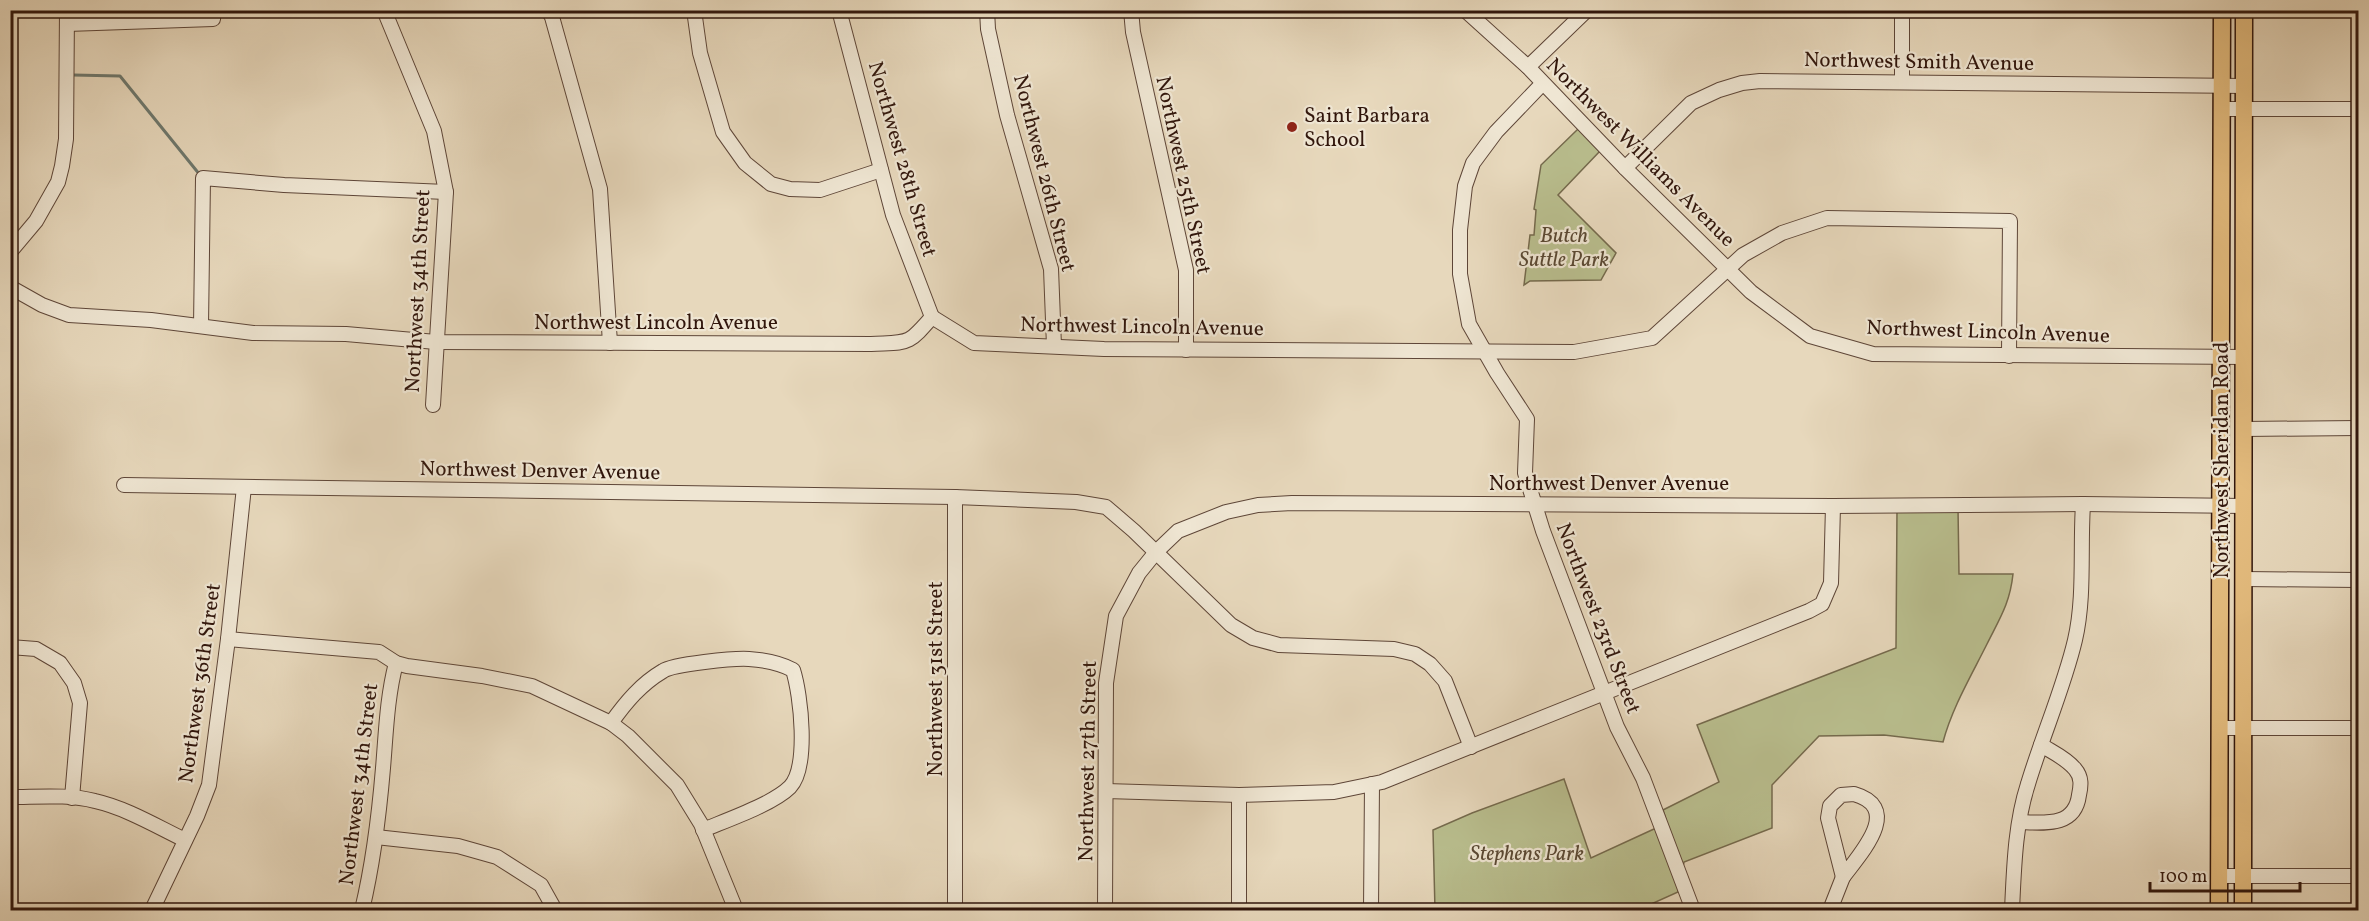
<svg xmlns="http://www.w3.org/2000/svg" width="2369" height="921" viewBox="0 0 2369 921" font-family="Vollkorn,serif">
  <rect width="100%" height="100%" fill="#e7d8bc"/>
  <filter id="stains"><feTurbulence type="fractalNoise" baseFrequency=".00333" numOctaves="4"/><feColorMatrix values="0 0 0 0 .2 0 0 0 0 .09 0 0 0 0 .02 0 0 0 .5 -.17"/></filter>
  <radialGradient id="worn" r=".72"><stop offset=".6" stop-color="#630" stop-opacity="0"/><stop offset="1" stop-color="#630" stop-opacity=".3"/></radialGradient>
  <g fill="#b9be8e" stroke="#756a4d" stroke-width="1.5">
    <path d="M1578,129L1600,151L1558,195L1616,253L1601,280L1530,281L1524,285L1530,235H1534L1536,210L1534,209L1541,165Z"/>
    <path d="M1958,508L1959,574H2013C2010,603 2000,618 1987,644C1971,676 1952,708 1943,742L1884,735L1819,736L1772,785V828L1684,862L1678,892L1638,910H1435L1433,830L1472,813L1564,779L1591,858L1667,823L1663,810L1719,782L1697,725L1896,648L1897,509Z"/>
  </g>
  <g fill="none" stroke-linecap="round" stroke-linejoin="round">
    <path stroke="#6e786d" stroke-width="3" d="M73,75L120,76L200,175"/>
    <g stroke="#5e4638" stroke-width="16">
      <g id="minor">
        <path d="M384,10L434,131L446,192L433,405"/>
        <path d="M548,10L552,17L600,189L610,343"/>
        <path d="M694,10L700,53L723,132L745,163L771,184L790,189L820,190L881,170"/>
        <path d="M839,10L893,215L932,317"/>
        <path d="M987,10L988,29L1007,115L1051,269L1054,346"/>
        <path d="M1131,10L1133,32L1186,270V350"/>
        <path d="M1465,10L1528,67L1625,168L1751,292L1810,336L1873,354L2244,357"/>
        <path d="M67,24L213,19L214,10"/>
        <path d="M1528,67L1587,10"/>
        <path d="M1902,82V10"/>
        <path d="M1542,84L1496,132L1473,163L1465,186L1460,230V274L1469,324L1497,373L1527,419L1525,473L1543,531L1617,727L1643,778L1693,910"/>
        <path d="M2221,109H2358"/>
        <path d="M1625,168L1691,103L1719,90L1742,83L1760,81L2244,86"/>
        <path d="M10,252L36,221L58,182L62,166L66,139L67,10"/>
        <path d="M10,287L42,305L69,315L151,320L253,333L346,334L436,342L871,344C909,342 907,346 932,317"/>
        <path d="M932,317L974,343L1104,349L1574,352L1652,338L1743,255L1782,233L1827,218L2010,221L2009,356"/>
        <path d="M201,326L203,178L284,185L446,192"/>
        <path d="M2244,429L2358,428"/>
        <path d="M124,485L955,497L1076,502L1106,507L1134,531L1231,625L1253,638L1279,645L1394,649L1415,654L1430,664L1445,681L1471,747"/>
        <path d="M955,497V910"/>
        <path d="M2244,579L2358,580"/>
        <path d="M228,639L379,652L396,663L407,666L482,676L532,686L611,723L628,736L677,785L701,824L736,910"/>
        <path d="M10,647L36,649L60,663L74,683L80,703L72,798"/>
        <path d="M611,723C626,702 641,684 663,671C673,664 735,658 749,659C764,660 780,663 793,670C801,695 809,767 790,787C773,804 727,820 703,830"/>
        <path d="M2220,728H2358"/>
        <path d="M1106,791L1239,795L1334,792L1382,782L1809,611L1822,604L1831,583L1833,506"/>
        <path d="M1854,794C1903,808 1861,853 1843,877L1828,818L1830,806L1841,795Z"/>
        <path d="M1239,795V910"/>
        <path d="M10,797C38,797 68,794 95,801C126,808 156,826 185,840"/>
        <path d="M2020,822C2045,823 2075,827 2079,795C2081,786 2082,777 2075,769C2066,758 2052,752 2041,745"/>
        <path d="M376,837L458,846L497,857L541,885L555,910"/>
        <path d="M2219,876H2358"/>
        <path d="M152,910L197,816L209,785L228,639L244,487"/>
        <path d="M362,910C373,864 379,816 383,768C386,733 387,697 396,663"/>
        <path d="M1105,910L1106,683L1116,616L1139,573L1156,552L1178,531L1226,512L1258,505L1292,503L1833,506L2083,504L2244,506"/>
        <path d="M1371,910L1372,784"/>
        <path d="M1830,910L1843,877"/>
        <path d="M2012,910C2014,868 2015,824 2028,784C2042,737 2064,687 2075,640C2085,597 2080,549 2083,504"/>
      </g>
    </g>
    <g stroke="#31160c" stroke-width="19">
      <g id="major">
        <path d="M2219,910L2222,10"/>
        <path d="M2243,910L2244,10"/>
      </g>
    </g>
    <use href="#minor" stroke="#efe6d3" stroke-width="14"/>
    <use href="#major" stroke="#e4bc7e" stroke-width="16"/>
  </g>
  <circle fill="#8f2418" stroke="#efe6d3" stroke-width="2" cx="1292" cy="127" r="6"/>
  <g text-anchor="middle" stroke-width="4.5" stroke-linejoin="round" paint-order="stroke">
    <g font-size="21" fill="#31160c" stroke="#efe6d3">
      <text transform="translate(1919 61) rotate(1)" y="7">Northwest Smith Avenue</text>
      <text transform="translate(1641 152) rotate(45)" y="7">Northwest Williams Avenue</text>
      <text transform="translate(903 159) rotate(74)" y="7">Northwest 28th Street</text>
      <text transform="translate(1045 173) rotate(76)" y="7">Northwest 26th Street</text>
      <text transform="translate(1184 175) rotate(78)" y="7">Northwest 25th Street</text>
      <text transform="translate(417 291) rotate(-87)" y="7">Northwest 34th Street</text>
      <text x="656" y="329">Northwest Lincoln Avenue</text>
      <text transform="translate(1142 326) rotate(1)" y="7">Northwest Lincoln Avenue</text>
      <text transform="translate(1988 331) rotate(2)" y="7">Northwest Lincoln Avenue</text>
      <text transform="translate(2221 460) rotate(-90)" y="7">Northwest Sheridan Road</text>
      <text transform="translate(540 470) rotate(1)" y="7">Northwest Denver Avenue</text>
      <text x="1609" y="490">Northwest Denver Avenue</text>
      <text transform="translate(1599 618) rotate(69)" y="7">Northwest 23rd Street</text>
      <text transform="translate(935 679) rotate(-90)" y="7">Northwest 31st Street</text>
      <text transform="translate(199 683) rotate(-82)" y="7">Northwest 36th Street</text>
      <text transform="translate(1087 761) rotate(-89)" y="7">Northwest 27th Street</text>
      <text transform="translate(358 784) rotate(-83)" y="7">Northwest 34th Street</text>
    </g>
    <g font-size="21" fill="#31160c" stroke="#efe6d3" text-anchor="start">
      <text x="1304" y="122">Saint Barbara<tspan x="1304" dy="24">School</tspan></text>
    </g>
    <g font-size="21" font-style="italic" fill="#5a4833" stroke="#efe6d3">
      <text x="1564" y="242">Butch<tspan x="1564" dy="24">Suttle Park</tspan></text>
      <text x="1527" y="860">Stephens Park</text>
    </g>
  </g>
  <rect width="2369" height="921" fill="none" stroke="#e7d8bc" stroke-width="36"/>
  <rect x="12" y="12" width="2345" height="897" fill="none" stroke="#31160c" stroke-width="3"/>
  <rect x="18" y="18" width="2333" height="885" fill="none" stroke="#31160c" stroke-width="1.5"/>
  <path d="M2150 882v9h150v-9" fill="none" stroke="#31160c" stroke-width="3"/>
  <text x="2159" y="882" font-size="18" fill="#31160c" stroke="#efe6d3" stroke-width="4.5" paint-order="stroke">100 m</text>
  <rect width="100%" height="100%" filter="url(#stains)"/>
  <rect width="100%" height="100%" fill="url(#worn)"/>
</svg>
